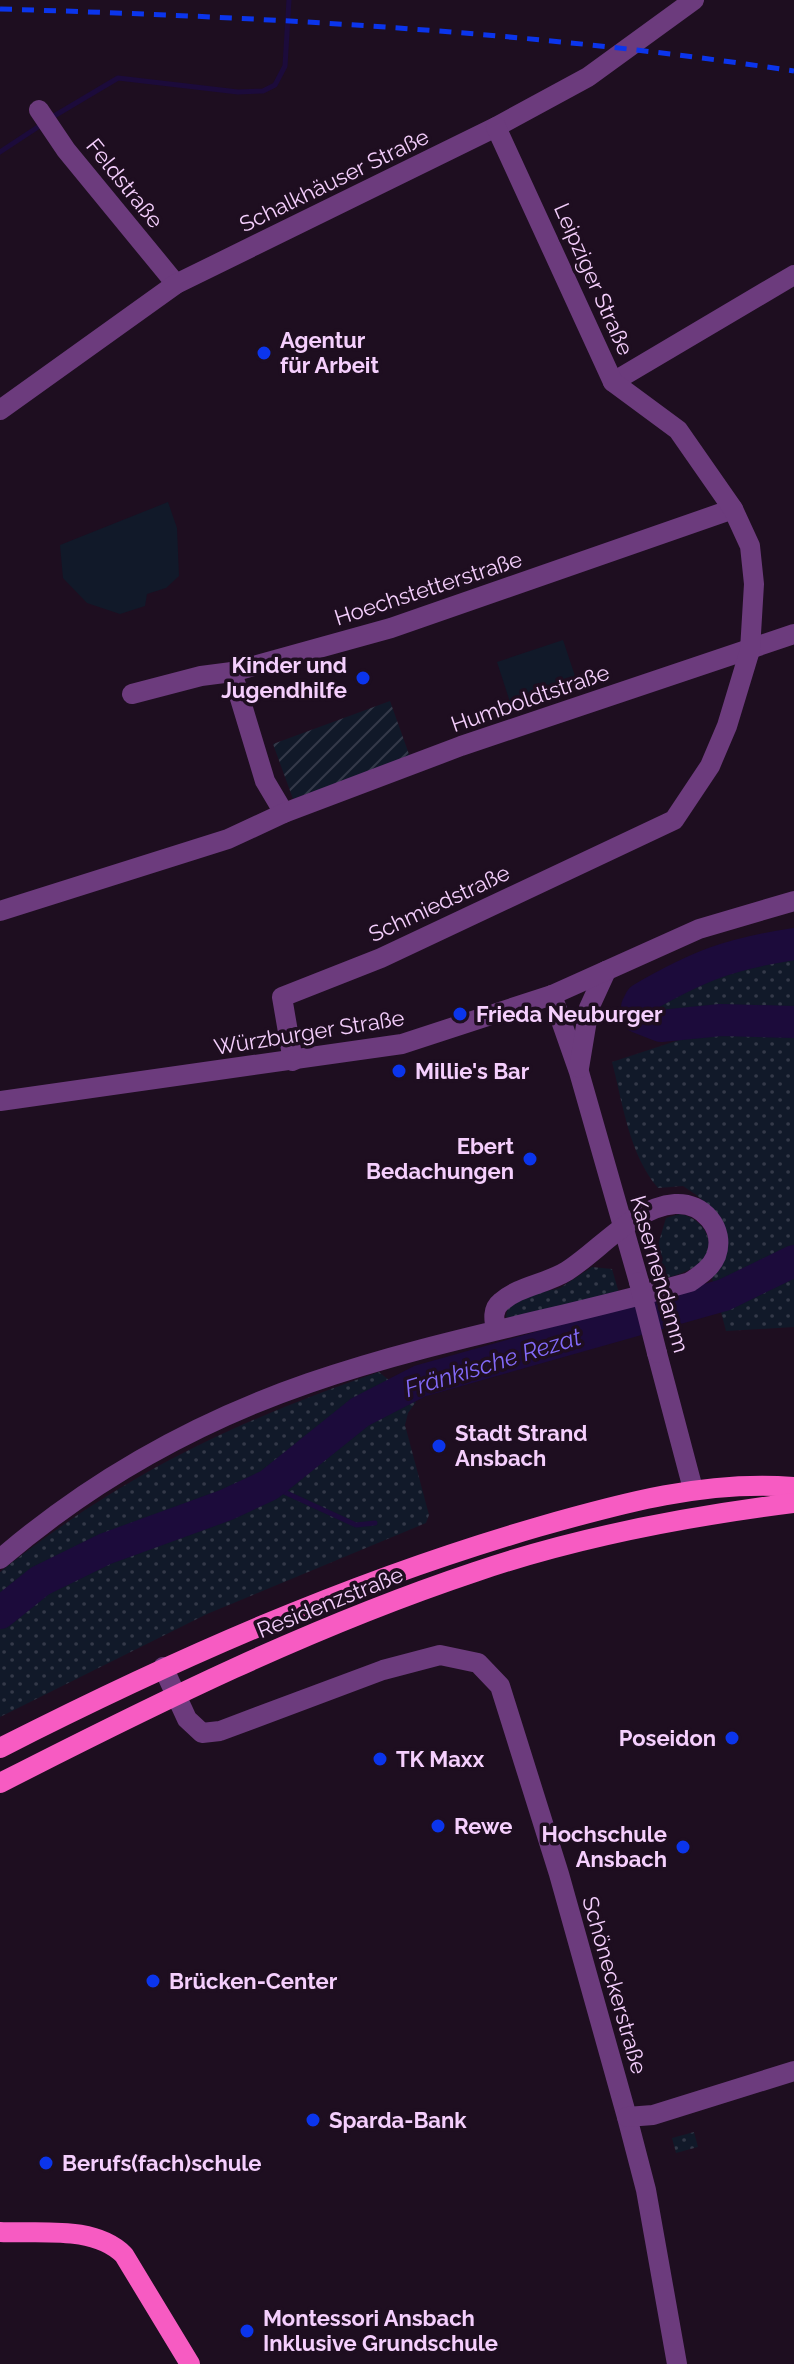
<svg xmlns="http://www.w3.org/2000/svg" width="794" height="2364" viewBox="0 0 794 2364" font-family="Raleway,sans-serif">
  <defs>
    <pattern id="grass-dots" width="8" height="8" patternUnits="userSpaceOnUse" patternTransform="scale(2)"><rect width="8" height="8" fill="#111929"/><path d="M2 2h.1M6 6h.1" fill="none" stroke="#343949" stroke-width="1.8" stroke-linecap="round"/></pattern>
    <pattern id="garden-furrows" width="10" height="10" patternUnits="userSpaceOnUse" patternTransform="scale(2)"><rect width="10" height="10" fill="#111929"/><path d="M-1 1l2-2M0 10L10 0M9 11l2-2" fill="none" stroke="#343949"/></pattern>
  </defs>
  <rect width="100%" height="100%" fill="#1e0e20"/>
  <g fill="url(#grass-dots)">
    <path d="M794,953V1013L776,1009L666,1015L657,1011V1001L694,976Z"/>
    <path d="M787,1031L794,1032V1327L726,1331L712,1278C745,1237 719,1209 683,1186L658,1188C629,1154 623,1104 612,1062L694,1035Z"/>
    <path d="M679,1214C700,1216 720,1242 702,1261C691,1272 675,1275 660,1280L655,1255L666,1218Z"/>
    <path d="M592,1267L612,1269L619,1293L511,1319L506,1317L508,1305L530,1295L560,1288Z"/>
    <path d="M379,1372L416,1402L408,1413L405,1425L429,1515L426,1523L207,1614L0,1717V1572C122,1475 233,1422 379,1372Z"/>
    <path d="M694,2132L698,2147L676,2153L672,2138Z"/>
  </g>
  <g fill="#111929">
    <path d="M168,502L177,528L179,576L166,588L147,594L145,606L120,614L87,603L63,578L60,545Z"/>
    <path d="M563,640L577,682L511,705L497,662Z"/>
  </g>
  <path fill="url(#garden-furrows)" d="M390,701L410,757L293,799L273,744Z"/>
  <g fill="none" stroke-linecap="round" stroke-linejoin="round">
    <g stroke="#1c0b3b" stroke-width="5">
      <path d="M49,119L118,78L238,92L263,91L275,85L285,66L289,0"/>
      <path d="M0,152L41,125"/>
      <path d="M269,1485L356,1525L375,1523"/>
    </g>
    <g stroke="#1c0b3b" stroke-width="32">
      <path d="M794,944C729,954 698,966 641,999L637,1007L638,1017L661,1026L721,1020L794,1022"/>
      <path d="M0,1613L40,1581L105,1549L226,1505L269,1485L360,1412L420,1381L724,1295L794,1261"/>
    </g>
    <g stroke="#6c3b7d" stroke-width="20">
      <path d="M39,110L66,150L176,284"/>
      <path d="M613,382L794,275"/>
      <path d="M0,410L176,284L496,127L588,77L694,0"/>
      <path d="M232,672L265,781L284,813"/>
      <path d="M132,694L201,676L232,672L391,628L733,509"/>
      <path d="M0,911L228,839L284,813L461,746L794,634"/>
      <path d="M552,995L579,1072L639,1282"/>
      <path d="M293,1061L282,997L381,958L674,820L710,766L727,726L750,650L754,584L750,546L733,509L678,430L613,382L496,127"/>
      <path d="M579,1068L589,1008L606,971"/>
      <path d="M0,1101L402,1044L552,995L699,929L794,901"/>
      <path d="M657,1353L693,1489"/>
      <path d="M0,1559C91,1481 196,1422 309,1383C433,1340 564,1318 690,1282C700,1275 711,1268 716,1256C726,1229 703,1202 675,1204C634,1207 600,1250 567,1271C546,1284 519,1286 501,1302C492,1309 494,1320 496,1330"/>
      <path d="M163,1667L187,1719L202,1733L220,1731L383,1670L440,1655L478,1663L500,1686L559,1874L627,2117L646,2190L677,2364"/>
      <path d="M627,2117L653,2115L794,2071"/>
    </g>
    <g stroke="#f75bc2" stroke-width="20">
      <path d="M0,1748C175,1659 349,1582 538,1527C622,1503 706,1480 794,1487"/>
      <path d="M0,1783C155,1704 310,1627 475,1572C574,1538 690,1516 794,1503"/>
      <path d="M0,2232C40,2234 94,2225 124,2255L190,2364"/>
    </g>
    <path stroke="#0b35ec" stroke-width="5" stroke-dasharray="12 10" stroke-linecap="butt" d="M0,9C266,17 531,31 794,71"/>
    <path stroke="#6c3b7d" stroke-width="20" d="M639,1282L657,1353"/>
  </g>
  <g fill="#0b35ec" stroke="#1e0e20" stroke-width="3">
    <circle cx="264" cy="353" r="8"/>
    <circle cx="363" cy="678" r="8"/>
    <circle cx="460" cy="1014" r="8"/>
    <circle cx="399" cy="1071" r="8"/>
    <circle cx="530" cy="1159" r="8"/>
    <circle cx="439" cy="1446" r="8"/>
    <circle cx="732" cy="1738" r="8"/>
    <circle cx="380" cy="1759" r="8"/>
    <circle cx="438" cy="1826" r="8"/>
    <circle cx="683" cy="1847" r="8"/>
    <circle cx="153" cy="1981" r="8"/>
    <circle cx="313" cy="2120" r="8"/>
    <circle cx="46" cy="2163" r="8"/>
    <circle cx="247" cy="2331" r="8"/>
  </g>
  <g text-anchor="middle" stroke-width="7" stroke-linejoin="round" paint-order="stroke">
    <g font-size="22" fill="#f5cffd" stroke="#1e0e20">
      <text transform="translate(334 180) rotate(-26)" y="8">Schalkhäuser Straße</text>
      <text transform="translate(125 183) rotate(51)" y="8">Feldstraße</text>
      <text transform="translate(594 279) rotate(66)" y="8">Leipziger Straße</text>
      <text transform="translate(428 588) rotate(-18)" y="8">Hoechstetterstraße</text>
      <text transform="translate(530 698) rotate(-19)" y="8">Humboldtstraße</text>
      <text transform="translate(439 903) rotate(-25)" y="8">Schmiedstraße</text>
      <text transform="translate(309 1032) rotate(-9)" y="8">Würzburger Straße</text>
      <text transform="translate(660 1274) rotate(74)" y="8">Kasernendamm</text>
      <text transform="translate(330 1602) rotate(-22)" y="8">Residenzstraße</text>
      <text transform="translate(615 1985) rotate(74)" y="8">Schöneckerstraße</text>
    </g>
    <g font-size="22" font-weight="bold" fill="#f5cffd" stroke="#1e0e20" text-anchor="start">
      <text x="280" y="348">Agentur<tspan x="280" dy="25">für Arbeit</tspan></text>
      <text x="347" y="673" text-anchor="end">Kinder und<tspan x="347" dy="25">Jugendhilfe</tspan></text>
      <text x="476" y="1022">Frieda Neuburger</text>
      <text x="415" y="1079">Millie's Bar</text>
      <text x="514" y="1154" text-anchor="end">Ebert<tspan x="514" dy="25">Bedachungen</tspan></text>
      <text x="455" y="1441">Stadt Strand<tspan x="455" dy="25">Ansbach</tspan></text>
      <text x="716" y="1746" text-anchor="end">Poseidon</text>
      <text x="396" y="1767">TK Maxx</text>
      <text x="454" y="1834">Rewe</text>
      <text x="667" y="1842" text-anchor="end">Hochschule<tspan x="667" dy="25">Ansbach</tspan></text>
      <text x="169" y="1989">Brücken-Center</text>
      <text x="329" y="2128">Sparda-Bank</text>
      <text x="62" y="2171">Berufs(fach)schule</text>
      <text x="263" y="2326">Montessori Ansbach<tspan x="263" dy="25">Inklusive Grundschule</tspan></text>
    </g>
    <g font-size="24" font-style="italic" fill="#836af8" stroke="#1e0e20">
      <text transform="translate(493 1363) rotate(-17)" y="8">Fränkische Rezat</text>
    </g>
  </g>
</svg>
